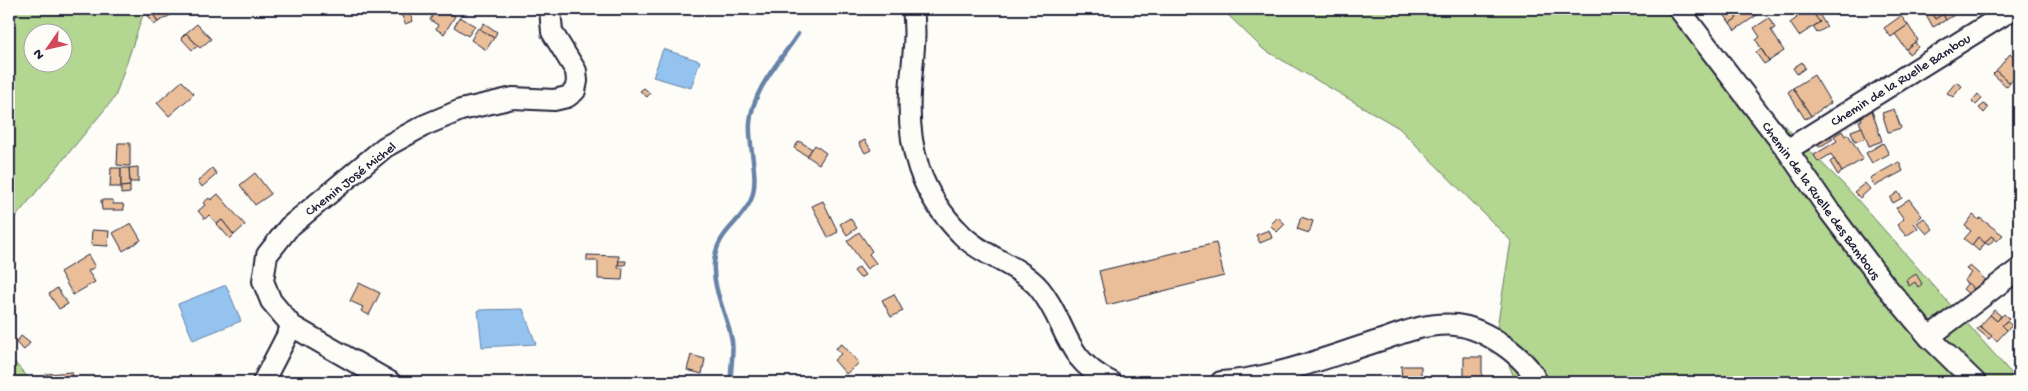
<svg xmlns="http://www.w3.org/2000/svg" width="2028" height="391" viewBox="0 0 2028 391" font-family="'Gochi Hand',sans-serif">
  <rect width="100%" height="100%" fill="#fdfcf7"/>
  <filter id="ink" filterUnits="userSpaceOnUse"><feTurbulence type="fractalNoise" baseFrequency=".02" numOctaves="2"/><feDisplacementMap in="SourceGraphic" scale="10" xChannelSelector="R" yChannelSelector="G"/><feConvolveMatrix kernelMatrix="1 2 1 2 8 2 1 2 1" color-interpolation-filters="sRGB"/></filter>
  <g filter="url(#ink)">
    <g fill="#b3d691" stroke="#6a7c66" fill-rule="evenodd">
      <path d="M9,9H145L115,97L9,225ZM32,32H62V62H32Z"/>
      <path d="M1222,9H1667L1847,188L2019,382H1516L1496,334L1511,241L1399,128L1263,49Z"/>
      <path d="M9,356L32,382H9Z"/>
    </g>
    <g fill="#94c3ef" stroke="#6683a7">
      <path d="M663,49L700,61L691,88L653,77Z"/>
      <path d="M226,285L241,321L193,340L178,304Z"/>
      <path d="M523,309L536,344L482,347L478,310Z"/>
    </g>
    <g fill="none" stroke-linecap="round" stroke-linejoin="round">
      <path stroke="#6683a7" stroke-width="4.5" d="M731,382C730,369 734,354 732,341C727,315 712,289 714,263C716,233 738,225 750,202C761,179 748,148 750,123C752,90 781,60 798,34"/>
    </g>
    <g fill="#e9be99" stroke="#22223b">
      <path d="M150,9H176L178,11L158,22Z"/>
      <path d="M150,9L158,22L154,25L146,12Z"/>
      <path d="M390,9H408L413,21L405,24L401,13L393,16Z"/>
      <path d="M436,9H443L455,16L444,34L436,29L438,25L430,20Z"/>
      <path d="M1723,9H1731L1737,18L1730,23L1721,10Z"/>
      <path d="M1731,9H1757L1760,13L1735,30L1730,23L1737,18Z"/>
      <path d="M1811,9L1820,22L1799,36L1790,23L1797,18L1795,14L1801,10L1803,13Z"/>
      <path d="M1929,9L1935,19L1943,14L1946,20L1933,27L1924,11Z"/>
      <path d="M1929,9H1951L1954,15L1946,20L1943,14L1935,19Z"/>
      <path d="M1819,14L1827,27L1817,33L1813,27L1820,22L1815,16Z"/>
      <path d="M1901,16L1908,25L1891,37L1884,28Z"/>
      <path d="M460,17L475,26L468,36L454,27Z"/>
      <path d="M1769,18L1775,28L1771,30L1784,51L1769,61L1756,40L1760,37L1754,28Z"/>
      <path d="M484,23L497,32L494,38L480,29Z"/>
      <path d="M197,24L211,39L200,48L186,33Z"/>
      <path d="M1908,25L1918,40L1906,49L1895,34Z"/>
      <path d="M478,28L494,38L486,50L471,40Z"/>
      <path d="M186,33L198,46L192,50L181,38Z"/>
      <path d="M1915,42L1918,47L1909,54L1906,49Z"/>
      <path d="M1761,49L1769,61L1764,64L1756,53Z"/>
      <path d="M2010,54L2019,63V73L2010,83L1996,71Z"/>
      <path d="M1802,62L1805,68L1797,74L1793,68Z"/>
      <path d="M1996,71L2010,83L2007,87L1993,74Z"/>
      <path d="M1814,75L1831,103L1811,116L1793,88Z"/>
      <path d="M182,81L194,94L169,116L157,103Z"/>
      <path d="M1956,82L1962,86L1953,97L1947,93Z"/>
      <path d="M644,88L650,93L647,97L640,91Z"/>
      <path d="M1793,88L1811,116L1805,119L1788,92Z"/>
      <path d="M1978,94L1982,99L1976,105L1972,101Z"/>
      <path d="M1984,104L1988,108L1984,113L1979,108Z"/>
      <path d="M1871,108L1882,141L1869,146L1859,121L1862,120L1859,113Z"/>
      <path d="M1894,109L1901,128L1888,132L1882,113Z"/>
      <path d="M1862,127L1866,138L1855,142L1851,131Z"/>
      <path d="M1842,131L1845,136L1848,134L1863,159L1842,172L1831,154L1818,162L1814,155L1837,141L1834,136Z"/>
      <path d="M1829,132L1833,139L1819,147L1815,141Z"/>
      <path d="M865,140L871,150L865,153L859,143Z"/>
      <path d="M799,141L812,149L807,156L794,148Z"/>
      <path d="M118,143H130V166L117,165Z"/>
      <path d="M1883,143L1889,154L1872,163L1866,153Z"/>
      <path d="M815,145L826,153L819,164L807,156Z"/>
      <path d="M1834,159L1842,172L1838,175L1830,162Z"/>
      <path d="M1899,162L1903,171L1875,186L1870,178Z"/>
      <path d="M138,167V182H130L129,168Z"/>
      <path d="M111,168H121V187H110Z"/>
      <path d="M121,168H129L130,186L121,187Z"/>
      <path d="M212,168L217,174L202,187L198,181Z"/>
      <path d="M255,173L271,194L255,205L240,185Z"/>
      <path d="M1865,183L1870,189L1860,198L1854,192Z"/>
      <path d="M130,186V193L121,194V187Z"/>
      <path d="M1898,192L1902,198L1893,203L1890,198Z"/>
      <path d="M218,194L245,225L234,235L222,220L217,224L209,215L205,219L198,211L205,205L203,203L209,198L211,200Z"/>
      <path d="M1909,199L1922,216L1914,223L1918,228L1906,236L1897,225L1904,219L1896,208Z"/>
      <path d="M101,200H113V204H123L124,210H102Z"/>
      <path d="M823,201L838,232L828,237L812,206Z"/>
      <path d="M1973,215L1979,220L1980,218L2003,235L1997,241L1991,236L1985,243L1978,237L1972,245L1964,239L1971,231L1965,226Z"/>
      <path d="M1278,217L1285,224L1277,232L1270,225Z"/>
      <path d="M1301,217L1313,221L1309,233L1297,229Z"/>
      <path d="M850,218L857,228L847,235L840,224Z"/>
      <path d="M1924,218L1933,229L1927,234L1917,223Z"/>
      <path d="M222,220L234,235L230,239L217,224Z"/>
      <path d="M131,223L141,240L123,251L113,233Z"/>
      <path d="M92,230L109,231L108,246L91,245Z"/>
      <path d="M1269,230L1272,238L1260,243L1256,235Z"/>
      <path d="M859,232L872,251L869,254L876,263L867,269L847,241Z"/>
      <path d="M1991,236L1995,238L1989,245L1985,243Z"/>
      <path d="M1978,237L1985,243L1979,251L1972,245Z"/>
      <path d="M1216,243L1224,276L1107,305L1099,271Z"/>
      <path d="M88,255L95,267L88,271L95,282L73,295L60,272Z"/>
      <path d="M587,255L619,256L618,268H623L622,280L598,279V261H587Z"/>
      <path d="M619,261H626L625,265H618Z"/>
      <path d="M1970,266L1988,282L1978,293L1964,281L1971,273L1966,269Z"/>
      <path d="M859,267L865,275L860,278L854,271Z"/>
      <path d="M1916,274L1922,284L1918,287L1915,282L1909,286L1906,280Z"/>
      <path d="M359,283L380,293L369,315L361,311L363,307L350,301Z"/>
      <path d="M1968,283L1978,293L1973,298L1963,289Z"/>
      <path d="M57,288L68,304L59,309L49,294Z"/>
      <path d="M894,294L903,311L891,317L882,300Z"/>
      <path d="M1994,310L2001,316L1997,321L1990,315Z"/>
      <path d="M2004,314L2009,319L2002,325L2007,330L1997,341L1980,326L1990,315L1997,321Z"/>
      <path d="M2007,321L2012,326L2007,330L2002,325Z"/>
      <path d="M1980,326L1992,336L1989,339L1977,329Z"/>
      <path d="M21,336L30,343L24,350L16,343Z"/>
      <path d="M842,344L859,363L846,374L834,360L841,354L836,348Z"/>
      <path d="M691,355L705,359L702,374L687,370Z"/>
      <rect x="1464" y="357" width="18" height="25"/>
      <path d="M1401,366H1421V382H1402Z"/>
      <path d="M72,372L73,382H46V374Z"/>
      <rect x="1381" y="381" width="21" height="1"/>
    </g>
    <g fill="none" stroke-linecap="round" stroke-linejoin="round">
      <g stroke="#22223b" stroke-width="24">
        <g id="minor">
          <path d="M913,9C917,39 912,62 910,92C907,148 920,193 961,234C982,256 1019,265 1039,288C1068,323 1062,358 1111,382"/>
          <path d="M1679,9L1787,150L1830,212L1885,285L1929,337L1975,382"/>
          <path d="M1787,150L2013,9"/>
          <path d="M1929,337L2019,269"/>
          <path d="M263,382L292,326"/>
          <path d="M390,382L292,326L271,301L263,281L267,255L289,227L385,147L425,125L461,110L513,98L554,100L567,97L575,91L577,81L576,71L552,32L550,9"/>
          <path d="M1221,382C1274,378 1325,358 1375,342C1392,337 1412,328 1429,326C1437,325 1448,324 1456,325C1484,328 1526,356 1537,382"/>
        </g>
      </g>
      <use href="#minor" stroke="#fdfcf7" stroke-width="20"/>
    </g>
  </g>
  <g text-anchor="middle" stroke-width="4" stroke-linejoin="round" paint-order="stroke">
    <g font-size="14" fill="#22223b" stroke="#fdfcf7">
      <text transform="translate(1900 79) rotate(-32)" y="5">Chemin de la Ruelle Bambou</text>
      <text transform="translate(350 178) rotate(-38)" y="5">Chemin José Michel</text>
      <text transform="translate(1822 200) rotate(54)" y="5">Chemin de la Ruelle des Bambous</text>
    </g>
  </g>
  <rect width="2028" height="391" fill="none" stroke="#fdfcf7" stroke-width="30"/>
  <rect x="15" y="15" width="1998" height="361" fill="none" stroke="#22223b" stroke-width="2" filter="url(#ink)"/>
  <g transform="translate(48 48) rotate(236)"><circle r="24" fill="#fdfcf7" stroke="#a5a5ac"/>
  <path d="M0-4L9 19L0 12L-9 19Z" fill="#d1495b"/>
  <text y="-8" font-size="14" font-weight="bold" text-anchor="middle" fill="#22223b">N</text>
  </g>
</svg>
